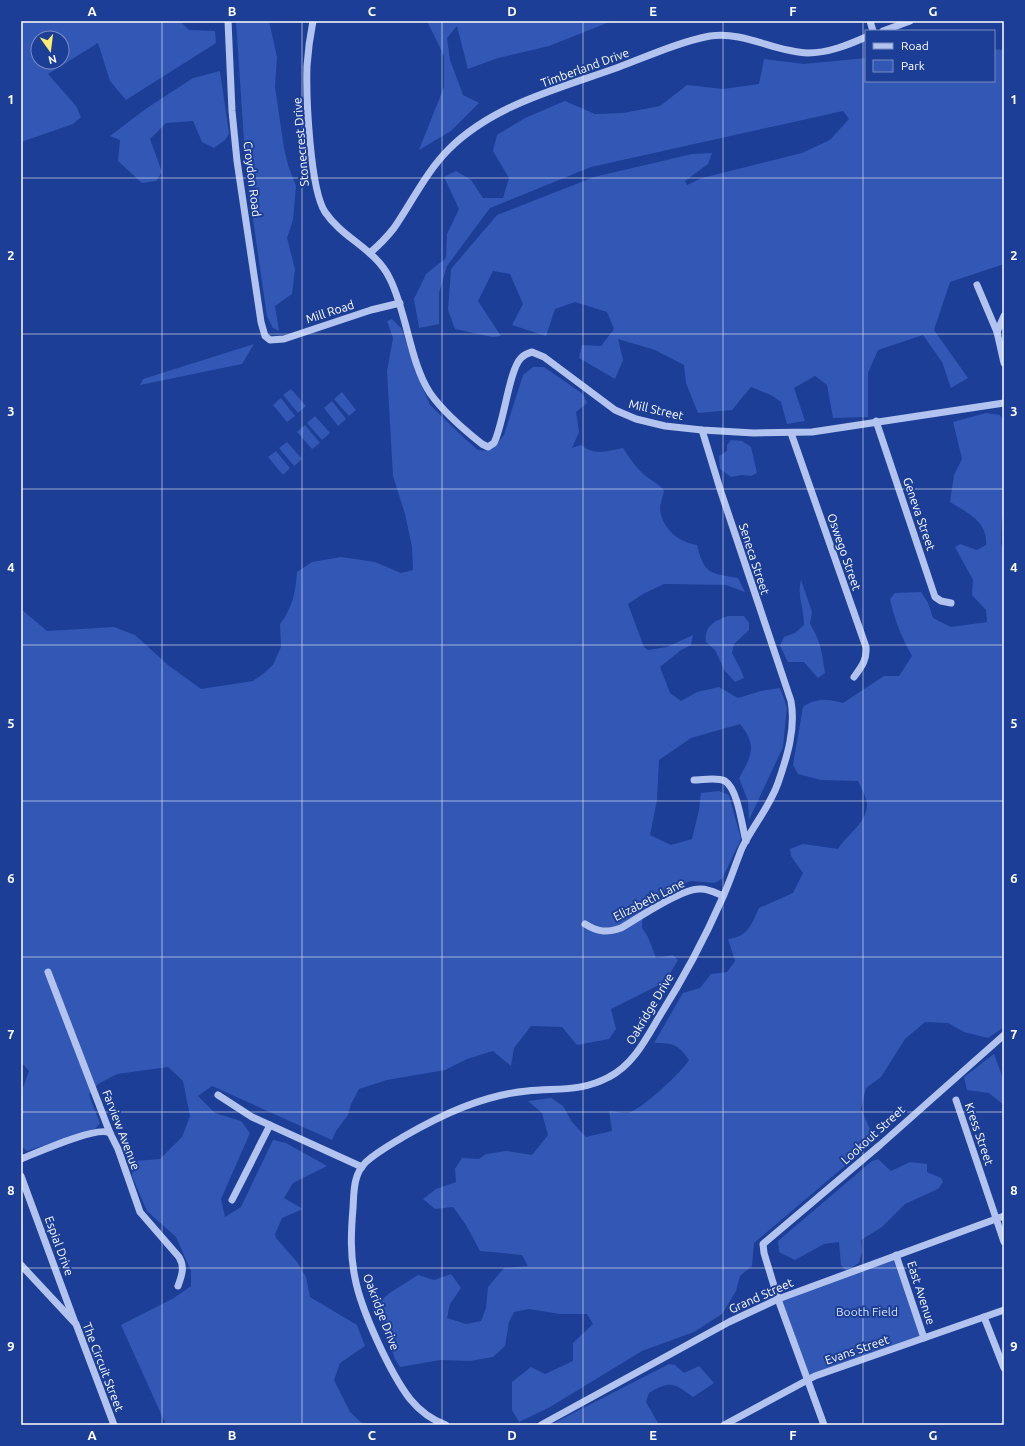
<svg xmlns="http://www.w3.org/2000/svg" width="1025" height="1446" viewBox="0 0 1025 1446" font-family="Ubuntu,sans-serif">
  <rect width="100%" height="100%" fill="#1d3e96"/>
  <g fill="#3257b4" fill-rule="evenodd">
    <path d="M21,21H180L189,30L215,31L216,43L126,100L110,81L98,43L48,74L76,106L81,117L73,124L21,142ZM38,38H62V62H38Z"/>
    <path d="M236,21H269L277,57L275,87L284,148L288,165L296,186L293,220L287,238L295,269L292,294L275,306L279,331L273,328L267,316L246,171Z"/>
    <path d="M427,21H612L549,46L498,58L468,69L457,26L447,38L450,60L463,95L479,103L451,131L419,150L444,87V56Z"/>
    <path d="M994,49L1004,50V264L950,282L934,330L968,378L951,388L942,362L923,335L878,350L868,373V417L833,418L827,385L815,376L794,388L805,421L787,424L781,402L771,395L751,387L732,410L698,413L686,383L684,365L655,350L618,339L623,360L615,379L579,358L582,345L601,346L614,329L607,312L575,302L555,309L546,336L512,325L523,304L510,274L493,271L478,301L501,336L492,337L455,329L448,310L451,269L497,215L594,177L692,154L712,153L708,164L685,181L687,185L702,178L802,153L830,140L849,119L843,111L591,167L490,208L447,266L439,293V324L419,328L414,299L426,274L446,258L447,234L459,209L444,177L456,171L471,180L483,198H503L509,178L493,151L497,135L525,118L565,101L595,114L623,113L660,106L687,85L723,89L759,84L764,59L804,64L866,58V81H994Z"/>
    <path d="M220,71L229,134L225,140L214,148L202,142L193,121L166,123L150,139L162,172L156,181L142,183L118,161L120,140L110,136L147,108L193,78Z"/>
    <path d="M392,319L402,329L415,370L430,405L463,437L478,450L488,451L495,446L504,435L523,375L533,367H544L583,394L587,403L576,412L579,432L572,448L581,445C595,456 607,451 623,448C630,459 637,469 647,477C654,482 659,484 664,491C663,497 660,504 660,510C663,530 679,542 697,545C704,575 711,573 738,578L745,592L726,585L664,584L643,594L628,604L644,647L648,650L667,647L693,635L691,645L681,650L660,667L670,693L681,701L697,692L719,687L738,698L761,691L780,688L787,707L783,747L749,820L748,801L739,778C751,757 758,746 740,724L691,738L659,760L657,800L650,835L671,845L692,839L699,810L701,793L719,791L729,795L741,839L722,879L714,883L691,881L667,890L643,911L642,928L648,937L656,958L673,955L678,960L665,982L611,1009L616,1029L609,1039L577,1045L562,1027L531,1026L514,1048L511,1066L493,1051L467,1059L445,1070L387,1080L359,1089L351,1104L348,1115L336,1131L332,1140L212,1086L198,1096L215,1113L241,1121L250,1133L221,1199L225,1217L241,1207L273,1140L286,1143L327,1166L293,1183L284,1198L303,1209L282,1218L275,1234L276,1238L297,1262L306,1277L310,1297L357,1325L365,1346L340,1363L334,1380L350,1412L364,1425H166L121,1325L174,1298L191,1286V1271L176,1237L147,1211L132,1176L135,1161L160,1159L182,1137L190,1116L183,1081L168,1067L117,1074L98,1084L89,1095L100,1123L95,1129L27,1151L21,1146V1093L29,1071L21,1062V609L47,631L114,627L135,635L168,665L201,689L253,681L263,674L273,665L281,647L280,624C292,609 296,591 297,572L312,562L341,557L375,562L401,573L413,570L412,547L405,514L393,476L387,371L393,338L387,321Z"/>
    <path d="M254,344L242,364L140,385L143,379Z"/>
    <path d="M291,389L306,406L298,413L283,395Z"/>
    <path d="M342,392L356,410L349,416L334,399Z"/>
    <path d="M281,398L295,416L287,422L273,405Z"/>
    <path d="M332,401L346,419L338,426L324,408Z"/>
    <path d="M986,413L1000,415L1004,422V517L1002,519L1001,543L1004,554V1027L988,1038L964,1032L948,1023L925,1022L905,1039L881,1077L866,1088L861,1109L873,1136L866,1148L754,1243L752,1266L740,1276L736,1291L722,1314L694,1332L642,1351L550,1407L519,1422L512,1410V1382L531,1367L545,1374L573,1361V1343L593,1324L587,1314H560L529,1309L514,1312L509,1322L505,1346L493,1357L470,1361L440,1360L400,1367L395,1359L378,1312L377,1305L388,1294L418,1275L434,1280L451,1274L461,1288L450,1304L447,1318L466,1324L481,1321L486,1308L488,1287L504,1268L528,1266L522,1255L480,1251L466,1225L453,1207L435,1209L423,1199L436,1189L456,1182L455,1169L462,1158L479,1159L486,1154L506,1151L532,1155L548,1135L542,1113L528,1101L551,1098L563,1106L572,1122L586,1137L612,1131L609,1111C615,1111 623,1114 628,1113C641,1110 682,1072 689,1060C678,1044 673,1043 654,1043L683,993L700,988L711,974L727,972L735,961L728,939C748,937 751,925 759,908L793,893L803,873L791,856L790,849L803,844L838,849C848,833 866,824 867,805C867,798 861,787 858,781L821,780L798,774L793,765L803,707C816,697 829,699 843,703L884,676H899L912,656C902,638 894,619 890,599L895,593L921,592L928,603L933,618L951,627L987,622L986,610L972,595L973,580L955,547L960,544L977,550L986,545C988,521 967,513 950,502L954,475L962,459L953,422Z"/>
    <path d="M315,416L330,433L322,440L307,423Z"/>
    <path d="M305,425L320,443L312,449L297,432Z"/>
    <path d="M731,440L742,441L751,447L757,473L751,476L742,475L731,477L720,469L719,456L727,451V445Z"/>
    <path d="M287,442L302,459L294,466L279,448Z"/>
    <path d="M276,451L290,468L283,475L268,457Z"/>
    <path d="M801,580L812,612L810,624C821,642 822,652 825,673L818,678L804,662H788L780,646L784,637L795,633L804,625C804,607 797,596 801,580Z"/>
    <path d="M728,616H744L749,623V630L734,644L732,653L740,668L744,678L735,682L725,671L715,650L706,642C704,626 714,621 728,616Z"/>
    <path d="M994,1054L1004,1081V1105L989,1093L967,1090L964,1077Z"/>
    <path d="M878,1159L891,1171L910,1162L927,1164V1172L941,1178L943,1182L938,1189L905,1204L882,1227L861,1240L862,1252L859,1263L846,1271L841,1265L839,1242L824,1244L795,1260L779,1252L778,1241L872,1161Z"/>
    <path d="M895,1258L921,1337L809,1376L782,1299Z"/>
    <path d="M669,1364L675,1365L684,1373L699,1366L714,1383L693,1397C674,1383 670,1380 649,1393L646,1402L659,1425H550Z"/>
  </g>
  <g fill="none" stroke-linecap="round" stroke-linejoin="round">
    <g stroke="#b2c3ef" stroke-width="7">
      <path d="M228,21L232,111L237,161L261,322L265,336L270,340L284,339L371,310L400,303"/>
      <path d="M313,21C310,36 308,51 307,66C306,97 310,189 325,212C343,239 376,249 390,279C407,313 410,363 430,393C444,413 463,429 482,444L488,447L494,443C504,423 509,370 521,358C524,355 528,353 532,352L544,357L615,410L636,419L665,426L702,430L754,433L812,432L1004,403"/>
      <path d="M870,21L873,31"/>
      <path d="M883,31L910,21"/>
      <path d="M371,252C379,245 387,237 394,228C412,202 426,172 449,149C494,104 561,88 619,67C648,56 679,42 710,36C745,31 774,52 808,53C828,53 848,45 866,37"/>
      <path d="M977,285L997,332"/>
      <path d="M1004,316L997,332L1004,363"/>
      <path d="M876,421L935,597L941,601L951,603"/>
      <path d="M791,433L866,647C867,660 862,666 854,677"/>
      <path d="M694,780C703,780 717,777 725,781C738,789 742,827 746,841"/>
      <path d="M585,924C598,932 606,933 621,928C638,918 681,889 699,889C708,888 716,893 723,896"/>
      <path d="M48,972L110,1133L118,1149L140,1212L179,1257C185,1267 182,1275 178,1286"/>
      <path d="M218,1095L252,1117L362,1167"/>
      <path d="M956,1100L1004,1242"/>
      <path d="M21,1159C36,1153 98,1125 110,1133"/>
      <path d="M21,1176L74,1320"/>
      <path d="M232,1200L270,1125"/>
      <path d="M896,1255L924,1338"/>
      <path d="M21,1265L76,1324L114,1425"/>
      <path d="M984,1317L1004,1368"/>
      <path d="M446,1425C432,1420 419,1410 410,1399C390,1373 361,1310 355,1278C350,1254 351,1232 353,1208C354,1193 353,1174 366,1162C377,1152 390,1145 403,1137C441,1115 483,1095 527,1091C558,1088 581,1092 609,1077C633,1065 646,1039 659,1017C683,979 704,940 722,899C730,882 735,865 742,848C753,826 770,806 778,783C787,757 796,729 791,701L721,492L702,430"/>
      <path d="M541,1425L729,1322L778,1299L1004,1216"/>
      <path d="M724,1425L815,1376L1004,1310"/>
      <path d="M824,1425L778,1299L764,1253L763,1244L880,1145L1004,1035"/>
    </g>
  </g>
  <path fill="none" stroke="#fff" stroke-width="1" stroke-opacity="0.55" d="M162,21V1425M302,21V1425M442,21V1425M583,21V1425M723,21V1425M863,21V1425M21,178H1004M21,334H1004M21,489H1004M21,645H1004M21,801H1004M21,957H1004M21,1112H1004M21,1268H1004"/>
  <g text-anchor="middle" stroke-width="4" stroke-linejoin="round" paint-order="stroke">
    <g font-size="12" fill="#fff" stroke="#1d3e96">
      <text transform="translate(585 68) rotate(-20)" y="4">Timberland Drive</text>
      <text transform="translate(301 142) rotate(-95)" y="4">Stonecrest Drive</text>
      <text transform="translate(252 179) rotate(83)" y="4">Croydon Road</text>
      <text transform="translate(330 312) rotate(-18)" y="4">Mill Road</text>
      <text transform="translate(656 410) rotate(13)" y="4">Mill Street</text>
      <text transform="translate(919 514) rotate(71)" y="4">Geneva Street</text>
      <text transform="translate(844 552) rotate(71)" y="4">Oswego Street</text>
      <text transform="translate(754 559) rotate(72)" y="4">Seneca Street</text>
      <text transform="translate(649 900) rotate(-27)" y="4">Elizabeth Lane</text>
      <text transform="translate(650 1009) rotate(-59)" y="4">Oakridge Drive</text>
      <text transform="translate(121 1130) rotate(69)" y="4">Farview Avenue</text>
      <text transform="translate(979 1134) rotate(71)" y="4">Kress Street</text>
      <text transform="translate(873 1135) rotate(-42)" y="4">Lookout Street</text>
      <text transform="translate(59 1246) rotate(70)" y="4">Espial Drive</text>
      <text transform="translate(921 1293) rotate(72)" y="4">East Avenue</text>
      <text transform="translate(761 1296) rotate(-24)" y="4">Grand Street</text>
      <text transform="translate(381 1312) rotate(69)" y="4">Oakridge Drive</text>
      <text transform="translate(857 1350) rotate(-19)" y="4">Evans Street</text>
      <text transform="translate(103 1367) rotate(69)" y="4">The Circuit Street</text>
    </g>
    <g font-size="12" fill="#d8e2fb" stroke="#1d3e96">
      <text x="867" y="1316">Booth Field</text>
    </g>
  </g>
  <rect width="1025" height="1446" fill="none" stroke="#1d3e96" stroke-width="44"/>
  <rect x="865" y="30" width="130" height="52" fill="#1d3e96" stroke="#778bc0"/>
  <rect x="873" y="43" width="20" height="6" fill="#b2c3ef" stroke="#778bc0"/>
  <text x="901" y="50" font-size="12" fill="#ffffff">Road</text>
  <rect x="873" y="60" width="20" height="12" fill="#3257b4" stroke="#778bc0"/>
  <text x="901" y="70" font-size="12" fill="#ffffff">Park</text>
  <g transform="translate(50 50) rotate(166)"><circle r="19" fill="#1d3e96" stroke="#778bc0"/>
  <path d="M0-3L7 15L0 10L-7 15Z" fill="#feec71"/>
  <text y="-6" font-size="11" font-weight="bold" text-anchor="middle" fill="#ffffff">N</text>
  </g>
  <rect x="22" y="22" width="981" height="1402" fill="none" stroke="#fff" stroke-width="1.5"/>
  <g font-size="13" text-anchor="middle" font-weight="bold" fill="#fff">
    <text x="92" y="16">A</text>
    <text x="232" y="16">B</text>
    <text x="372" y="16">C</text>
    <text x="512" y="16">D</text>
    <text x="653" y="16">E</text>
    <text x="793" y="16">F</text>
    <text x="933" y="16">G</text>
    <text x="11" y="104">1</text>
    <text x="1014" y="104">1</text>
    <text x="11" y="260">2</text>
    <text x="1014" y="260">2</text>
    <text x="11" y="416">3</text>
    <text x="1014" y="416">3</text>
    <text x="11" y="572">4</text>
    <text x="1014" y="572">4</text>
    <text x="11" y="728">5</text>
    <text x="1014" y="728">5</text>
    <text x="11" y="883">6</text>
    <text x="1014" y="883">6</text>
    <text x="11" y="1039">7</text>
    <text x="1014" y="1039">7</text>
    <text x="11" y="1195">8</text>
    <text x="1014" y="1195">8</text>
    <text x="11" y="1351">9</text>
    <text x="1014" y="1351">9</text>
    <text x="92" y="1440">A</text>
    <text x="232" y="1440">B</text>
    <text x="372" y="1440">C</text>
    <text x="512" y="1440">D</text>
    <text x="653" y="1440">E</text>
    <text x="793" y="1440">F</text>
    <text x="933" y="1440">G</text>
  </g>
</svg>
